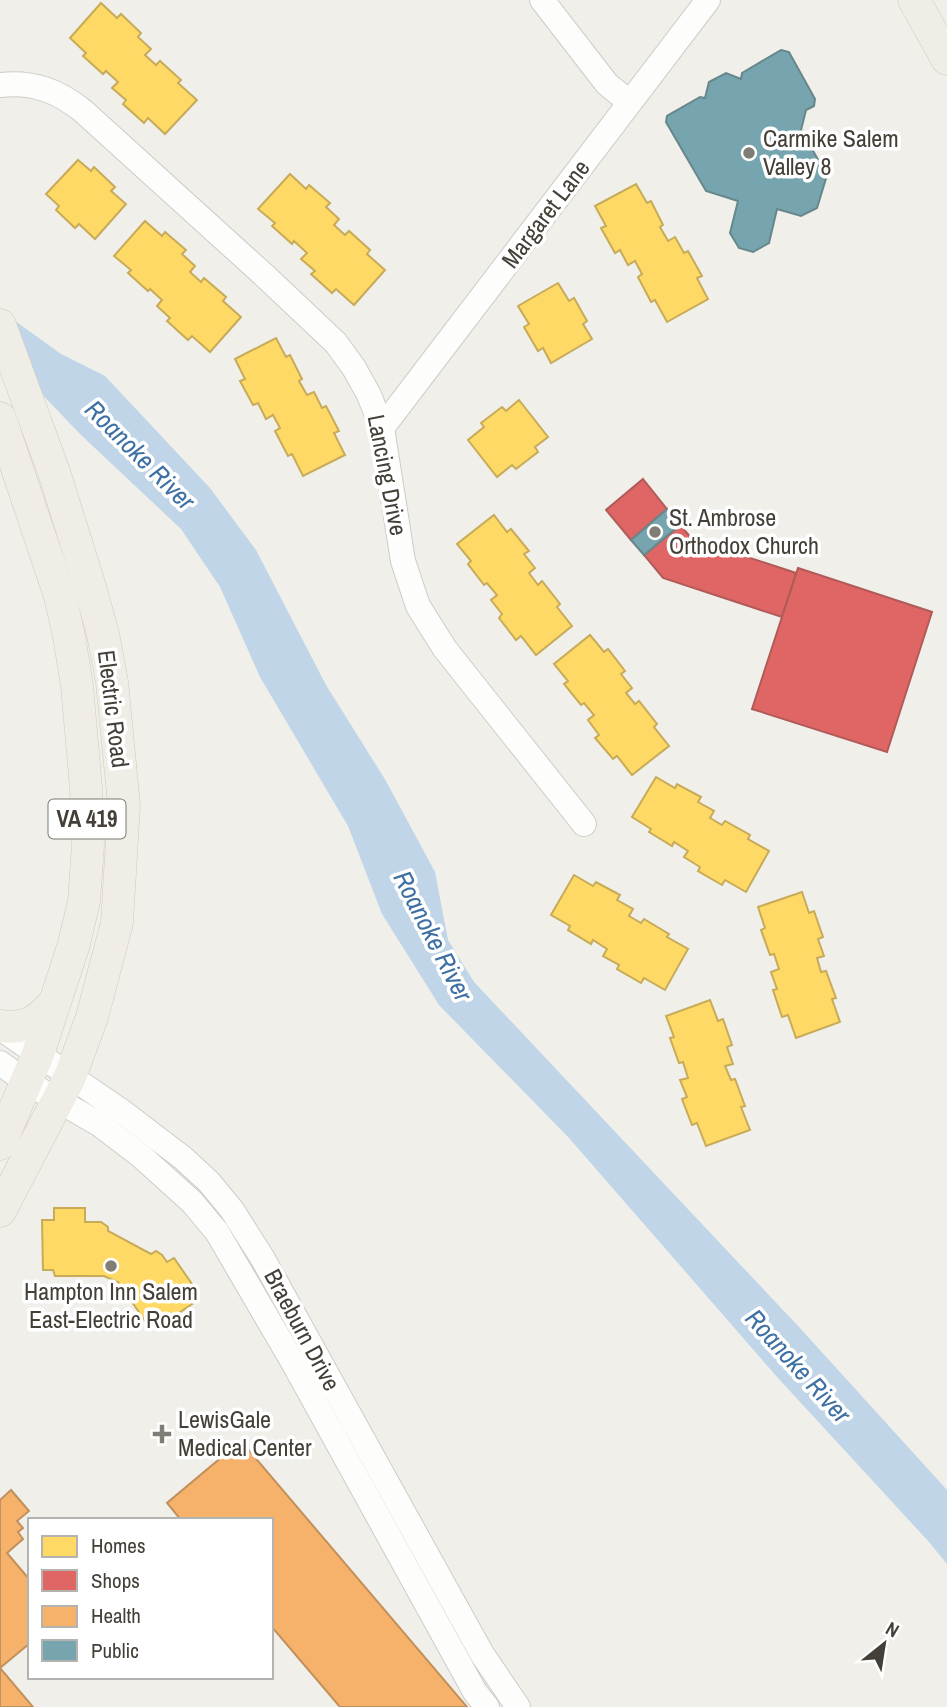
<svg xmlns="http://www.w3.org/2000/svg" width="947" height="1707" viewBox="0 0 947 1707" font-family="'Archivo Narrow',sans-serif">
  <rect width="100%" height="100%" fill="#f0efea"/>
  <path fill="#c0d5e8" d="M0,310L61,354L105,376L210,488L256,550L326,685L386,781L435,872L448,940L474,982L799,1327L947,1490V1564L929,1542L778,1378L569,1138L439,1005L382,914L348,826L260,677L220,587L181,529L80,434L37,389Z"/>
  <g fill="#ffd966" stroke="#c7ab58" stroke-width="2">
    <path d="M101,3L117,18L121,14L141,33L138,37L151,49L145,55L156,65L160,61L181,80L178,83L197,100L165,134L148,118L144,123L123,104L126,100L112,88L118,82L106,71L103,74L83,56L86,53L70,38Z"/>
    <path d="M78,160L91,171L94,167L115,187L111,191L126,204L95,239L79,224L75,228L56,210L59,206L46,194Z"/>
    <path d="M290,174L306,189L309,185L330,203L326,207L339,219L334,225L345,235L349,231L370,250L367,254L385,270L354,305L336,289L332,293L311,274L315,271L301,259L307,253L294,241L292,244L272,226L275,223L258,209Z"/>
    <path d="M636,184L647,203L651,201L663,225L660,227L668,241L675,237L684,253L688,251L702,276L697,278L708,299L667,322L655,300L651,302L638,277L642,274L635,261L628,265L620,250L615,253L601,228L606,226L595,206Z"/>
    <path d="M145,221L162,236L165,232L186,250L182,254L195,266L190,272L201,282L204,278L226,297L223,301L241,317L210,352L192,336L188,340L167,321L170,318L157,306L162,300L150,289L148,291L128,273L131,270L114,256Z"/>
    <path d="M558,283L569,301L574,298L587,321L583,324L592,339L551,363L543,348L538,351L524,327L529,324L518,306Z"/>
    <path d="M276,338L286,357L290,355L302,379L299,381L307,395L314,392L322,408L326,406L339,431L334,433L345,455L303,476L292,454L288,456L275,431L280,428L273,415L266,419L258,403L253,405L240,381L245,379L235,359Z"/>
    <path d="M519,400L548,437L535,447L538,452L516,469L512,465L497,477L468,440L484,427L481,423L502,407L506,411Z"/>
    <path d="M494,515L507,532L511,529L529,551L524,554L535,568L529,573L538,585L542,581L560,604L557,607L572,626L536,655L521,636L516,640L499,618L502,614L491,600L497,595L487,583L484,585L468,564L471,561L457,544Z"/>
    <path d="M590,635L604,652L608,649L625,671L621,674L632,688L626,693L635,704L639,701L657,724L654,727L669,746L632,775L617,756L613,759L595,738L599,735L588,720L594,715L584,703L581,705L564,684L568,681L554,664Z"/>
    <path d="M656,777L675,788L677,784L701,797L698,802L714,811L710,818L722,825L725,821L750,835L748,839L769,851L746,892L725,880L722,885L698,871L700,867L684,857L688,851L674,842L672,846L649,832L651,829L632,817Z"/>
    <path d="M574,875L593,886L596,882L620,895L617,900L633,909L629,916L641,923L644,919L669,934L667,937L688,949L665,990L644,978L641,983L617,969L619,965L603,956L607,949L593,940L591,944L568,930L570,926L551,915Z"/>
    <path d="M802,892L809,913L814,911L823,937L818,939L824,956L817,958L821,972L826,971L836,998L832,999L840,1022L796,1038L788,1015L782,1017L773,990L777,989L771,972L779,969L774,954L770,955L761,930L765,928L758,907Z"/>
    <path d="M710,1000L718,1021L723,1019L732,1045L727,1047L733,1064L725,1066L731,1080L735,1079L745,1106L741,1107L750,1130L706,1146L697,1123L692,1125L682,1099L687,1097L680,1080L688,1078L683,1062L679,1063L670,1038L674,1037L666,1016Z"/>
    <path d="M54,1208H85V1222H101L108,1227V1231L151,1254L156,1251L162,1255L167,1262L174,1258L192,1284L183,1290L192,1304L163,1324L159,1321L148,1325L118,1282L104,1276H55L53,1270H43L42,1220H54Z"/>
  </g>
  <g fill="#e06666" stroke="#b15b58" stroke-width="2">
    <path d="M643,479L667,509L631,540L606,510Z"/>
    <path d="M680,525L692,539L796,573L782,617L663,578L644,555Z"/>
    <path d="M798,568L932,612L887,752L752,709Z"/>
  </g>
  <g fill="#f6b26b" stroke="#c1905b" stroke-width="2">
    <path d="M241,1441L467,1707H340L271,1626V1520H181L167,1503Z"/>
    <path d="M11,1490L29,1511L17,1521L23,1528L18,1532L23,1539L7,1553L30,1580V1643L0,1668L33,1707H0V1500Z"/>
  </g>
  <g fill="#76a5af" stroke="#67878b" stroke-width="2">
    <path d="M781,50L789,52L815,99L814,106L806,110L801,130L827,175L817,208L801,216L777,209L769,243L753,252L739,248L730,233L738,201L706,191L666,122L667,116L700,97L705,98L709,82L726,73L741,79L742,73Z"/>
    <path d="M667,509L680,525L644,555L631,540Z"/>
  </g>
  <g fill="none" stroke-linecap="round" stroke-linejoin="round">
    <g stroke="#ceccc8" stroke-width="26">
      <g id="minor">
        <path d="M542,0L607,84L629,102"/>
        <path d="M0,85C33,81 58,91 83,111L265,276L336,343L354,368L369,395L382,428L403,561L418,606L445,649L584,824"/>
        <path d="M382,428L708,0"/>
        <path d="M0,1028L124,1113L183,1158L209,1182L232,1210L263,1259L482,1654L518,1707"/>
        <path d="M0,1063L26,1082L99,1124L141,1156L192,1202L217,1232L294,1364L475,1692L487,1707"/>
      </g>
    </g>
    <g stroke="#d0cbba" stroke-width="33">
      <g id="major">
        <path d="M914,0L947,59"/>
        <path d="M0,325L54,472L90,587L103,634L112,682L124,805L117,923L92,1017L70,1077L0,1211"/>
        <path d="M0,418L60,596L69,636L77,686L86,788L88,845L84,901L74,944L38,1054L0,1144"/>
        <path d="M0,1026C25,1029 38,1022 54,1003"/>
      </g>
    </g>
    <use href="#minor" stroke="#fdfdfc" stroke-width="24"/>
    <use href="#major" stroke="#efede5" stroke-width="32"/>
  </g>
  <g fill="#807d76" stroke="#fff" stroke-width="2.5">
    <circle cx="749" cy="153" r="7"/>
    <circle cx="655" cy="532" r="7"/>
    <circle cx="111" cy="1266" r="7"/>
    <path d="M158.5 1423.5h7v7h7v7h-7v7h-7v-7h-7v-7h7z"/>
  </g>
  <g text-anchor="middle" stroke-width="7" stroke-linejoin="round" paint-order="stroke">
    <rect fill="#fff" stroke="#7c7973" stroke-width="2" x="48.5" y="799.5" width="77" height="39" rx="5"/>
    <g font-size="23" font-weight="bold" fill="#444037">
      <text x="87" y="827">VA 419</text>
    </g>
    <g font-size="24" fill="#444037" stroke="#fff" text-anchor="start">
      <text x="763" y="147">Carmike Salem<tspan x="763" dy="28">Valley 8</tspan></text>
      <text x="669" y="526">St. Ambrose<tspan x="669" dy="28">Orthodox Church</tspan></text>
      <text x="111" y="1300" text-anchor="middle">Hampton Inn Salem<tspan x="111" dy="28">East-Electric Road</tspan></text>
      <text x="178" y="1428">LewisGale<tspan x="178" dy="28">Medical Center</tspan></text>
    </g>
    <g font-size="24" fill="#444037" stroke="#fff">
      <text transform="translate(546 214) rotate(-53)" y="8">Margaret Lane</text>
      <text transform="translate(387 475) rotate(79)" y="8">Lancing Drive</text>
      <text transform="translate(113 709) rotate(83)" y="8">Electric Road</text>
      <text transform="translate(302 1330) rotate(62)" y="8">Braeburn Drive</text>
    </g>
    <g font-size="26" font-style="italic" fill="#3e70a3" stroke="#fff">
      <text transform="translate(140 455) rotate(45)" y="9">Roanoke River</text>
      <text transform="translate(433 936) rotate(63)" y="9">Roanoke River</text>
      <text transform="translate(798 1366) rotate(48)" y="9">Roanoke River</text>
    </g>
  </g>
  <rect x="28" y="1518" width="245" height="161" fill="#ffffff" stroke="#b4b3af" stroke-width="2"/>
  <rect x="42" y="1536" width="35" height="21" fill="#ffd966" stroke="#b4b3af" stroke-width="2"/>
  <text x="91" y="1553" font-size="21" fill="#444037">Homes</text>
  <rect x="42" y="1570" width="35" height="21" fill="#e06666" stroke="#b4b3af" stroke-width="2"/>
  <text x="91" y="1588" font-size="21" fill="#444037">Shops</text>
  <rect x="42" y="1606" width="35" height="21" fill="#f6b26b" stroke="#b4b3af" stroke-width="2"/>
  <text x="91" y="1623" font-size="21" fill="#444037">Health</text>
  <rect x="42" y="1640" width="35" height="21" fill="#76a5af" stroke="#b4b3af" stroke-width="2"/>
  <text x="91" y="1658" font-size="21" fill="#444037">Public</text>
  <g transform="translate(884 1644) rotate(30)" stroke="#ffffff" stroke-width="5" paint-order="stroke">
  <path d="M0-5L12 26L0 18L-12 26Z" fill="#444037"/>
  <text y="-10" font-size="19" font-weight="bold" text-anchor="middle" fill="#444037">N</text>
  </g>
</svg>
